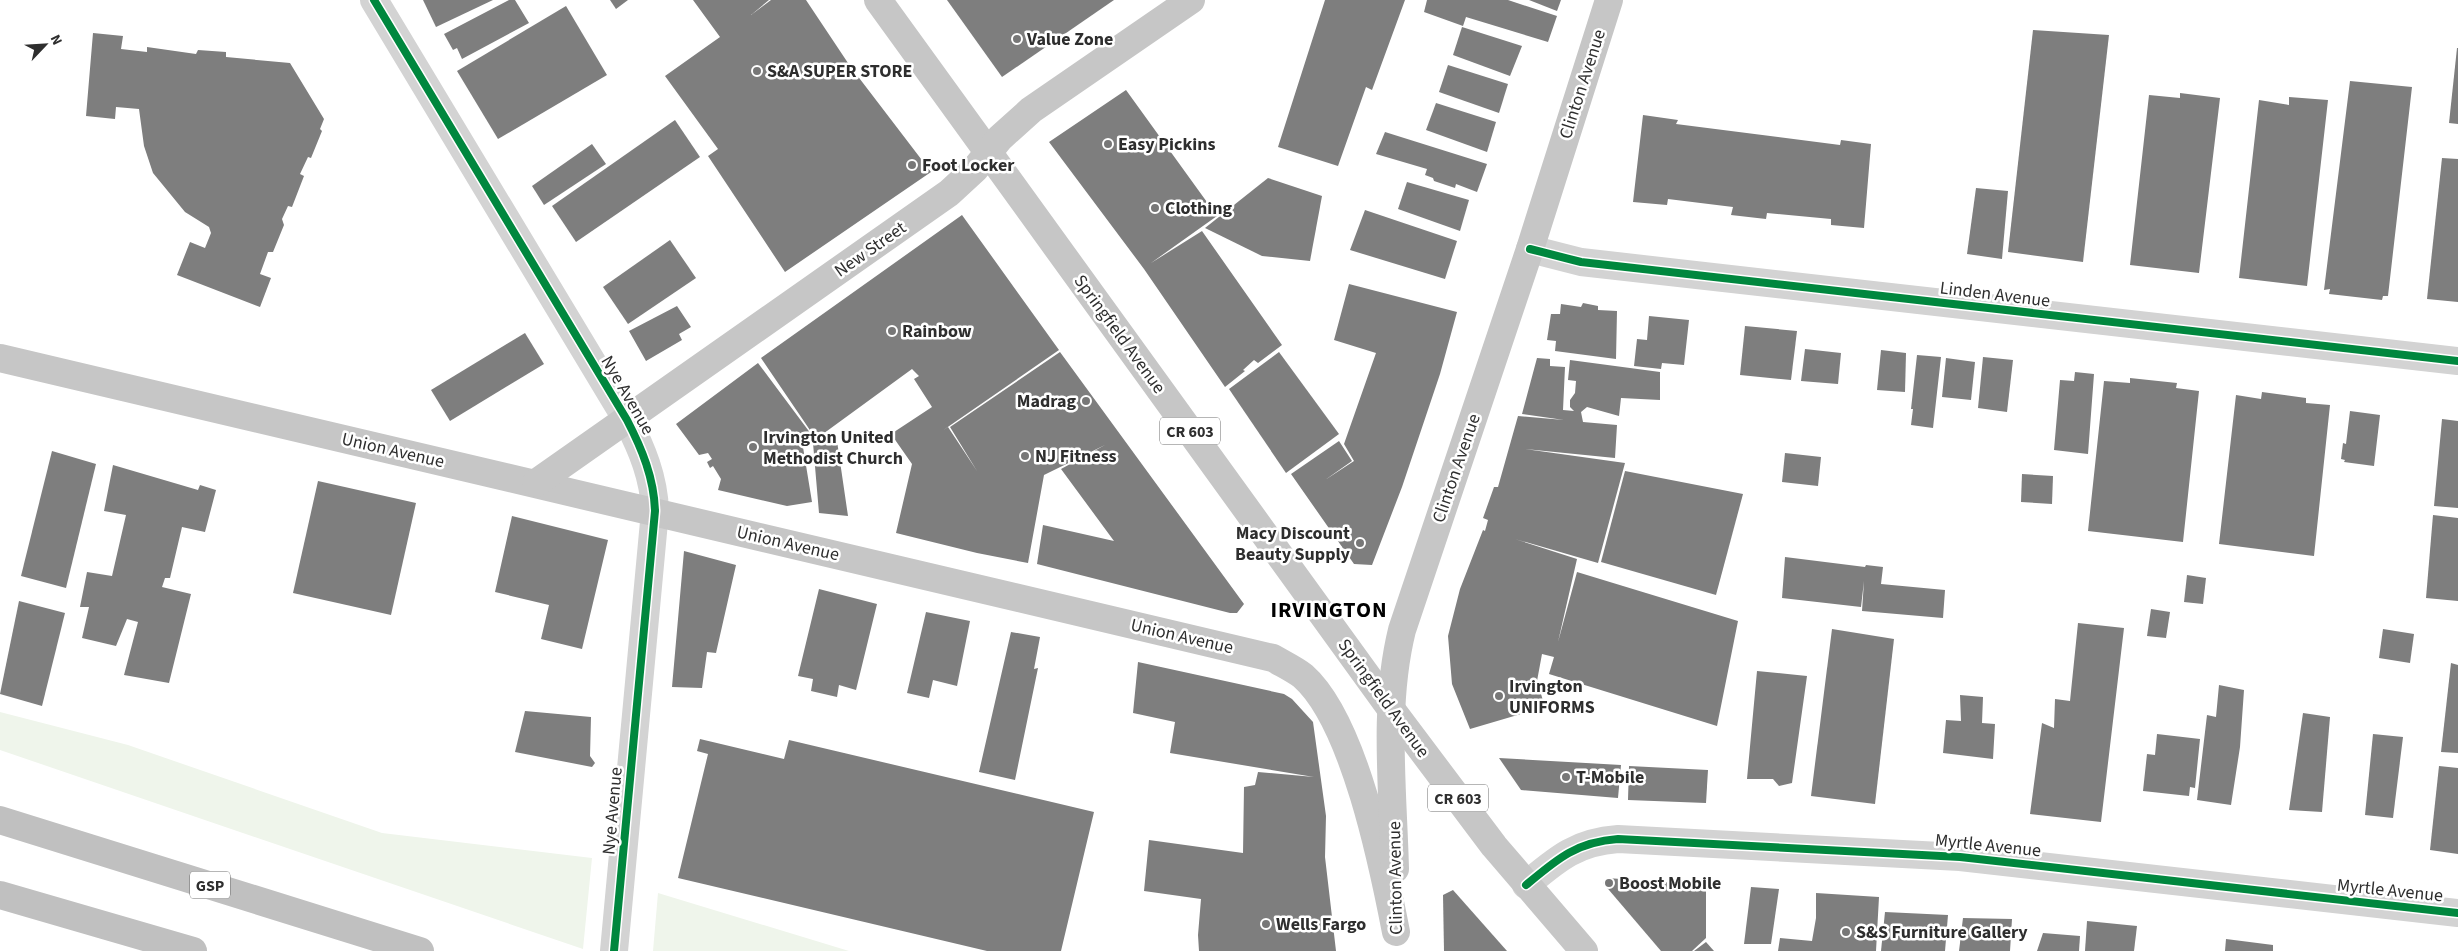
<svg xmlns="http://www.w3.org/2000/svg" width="2458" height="951" viewBox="0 0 2458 951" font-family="'Source Sans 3',sans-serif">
  <rect width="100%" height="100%" fill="#fff"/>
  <g fill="#eff5eb">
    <path d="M0,712L128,745L382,833L592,858L583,949L0,750Z"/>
    <path d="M658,893L849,951H653Z"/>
  </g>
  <g fill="#7e7e7e">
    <path d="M423,0H493L436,27Z"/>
    <path d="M509,0H515L529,23L462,59L457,48L453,50L444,34Z"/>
    <path d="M610,0H628L616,9Z"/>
    <path d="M693,0H769L751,15L771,0H806L850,66L931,172L785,272L708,156L718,149L665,76L720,37Z"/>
    <path d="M947,0H1114L1002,77Z"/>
    <path d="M1325,0H1405L1372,90L1366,87L1338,166L1278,147Z"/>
    <path d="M1427,0H1508L1557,16L1548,42L1466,17L1463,26L1424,12Z"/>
    <path d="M1529,0H1561L1557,11Z"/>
    <path d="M566,6L607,75L498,139L457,71Z"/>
    <path d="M1462,27L1522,46L1510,76L1453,55Z"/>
    <path d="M2033,30L2109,35L2083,262L2008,252Z"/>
    <path d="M93,33L123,36L121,49L147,52V47L196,54L198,50L226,52V57L290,63L324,119L320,129L322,131L311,158L308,157L300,174L304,176L292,207L288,206L282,219L284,225L273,252H268L260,274L271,278L260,307L177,275L190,242L205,248L211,233L209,227L185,212L153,173L144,146L139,109L116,107L115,119L86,116Z"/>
    <path d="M2457,48H2458V124L2449,123Z"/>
    <path d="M1448,65L1508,84L1499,113L1439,92Z"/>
    <path d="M2350,81L2412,87L2388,296H2383L2382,300L2329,294L2330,289L2324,290Z"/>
    <path d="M1126,90L1217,216L1151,263L1202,231L1282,345L1258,363L1254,360L1243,370L1245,371L1225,387L1144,269L1049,142Z"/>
    <path d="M2180,93L2220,98L2199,273L2130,265L2149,95L2180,98Z"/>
    <path d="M2289,97L2328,100L2307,286L2239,278L2259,100L2289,105Z"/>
    <path d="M1436,103L1496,122L1487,152L1426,130Z"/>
    <path d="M1643,115L1678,120L1676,124L1840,145L1841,140L1871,144L1864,228L1831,225V219L1767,213L1766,219L1731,215L1733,207L1668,199L1667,205L1633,202Z"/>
    <path d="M675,120L700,157L576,242L552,206Z"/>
    <path d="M1385,132L1487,164L1477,192L1456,184L1455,188L1434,181L1433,178L1425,175L1427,169L1376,154Z"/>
    <path d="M592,144L606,164L544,205L532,186Z"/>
    <path d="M2442,158L2458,159V302L2427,299Z"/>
    <path d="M1268,178L1322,196L1310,261L1262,256L1205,228Z"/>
    <path d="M1407,182L1469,200L1460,231L1398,209Z"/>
    <path d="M1976,188L2008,191L2002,259L1967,254Z"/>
    <path d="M1365,210L1457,241L1445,279L1350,250Z"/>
    <path d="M962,215L1059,350L942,431L948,427L977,471L950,427L1060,352L1244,604L1237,613H1230L1037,564L1043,525L1114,541L1061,469L1105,445L1044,475L1028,563L977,553L896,533L912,464L891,434L932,407L914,379L919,376L912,369L816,439L761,358Z"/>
    <path d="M670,240L696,278L628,324L603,287Z"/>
    <path d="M1349,284L1457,312L1440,374L1402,487L1372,565L1354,564L1291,474L1339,441L1352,461L1325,480L1354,461L1344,444L1376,353L1334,340Z"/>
    <path d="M1583,303L1598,306V310L1617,311L1616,359L1555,351L1556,341L1547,340L1551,314H1560L1561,304L1581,307Z"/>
    <path d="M677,306L691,327L679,334L682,340L646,361L629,331Z"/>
    <path d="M1649,316L1689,320L1684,365L1662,363L1661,369L1634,366L1637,339L1647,340Z"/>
    <path d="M1745,326L1797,331L1791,380L1740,375Z"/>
    <path d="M525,333L544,364L450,421L431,390Z"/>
    <path d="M1805,349L1841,353L1838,384L1801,381Z"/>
    <path d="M1881,350L1906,353L1905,392L1877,390Z"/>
    <path d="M1279,352L1339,434L1286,473L1229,389Z"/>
    <path d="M1917,355L1941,357L1933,428L1911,425L1913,409H1911Z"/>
    <path d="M1983,357L2013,360L2007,412L1978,408Z"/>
    <path d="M1537,358L1550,359V366L1565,367L1563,410L1574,411L1570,407V400L1575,393L1576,381L1568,380L1570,360L1660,372V400L1621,398L1619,416L1587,407L1581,412L1583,422L1617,425L1615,458L1525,449L1625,463L1598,563L1515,539L1577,559L1558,642L1577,572L1738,621L1717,726L1549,674L1554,657L1542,654L1537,681L1545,707L1470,729L1452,684L1448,636L1460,589L1483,530L1485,531L1488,520L1483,518L1494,487H1498L1518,416L1564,420L1522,414Z"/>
    <path d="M1946,358L1975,362L1971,400L1942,397Z"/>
    <path d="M758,363L811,434L802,441L812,502L787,506L718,490L721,479L713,466L710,468L707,462L712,459L708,453L699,455L676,424Z"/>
    <path d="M2075,372L2094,374L2088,454L2054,450L2060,380L2074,381Z"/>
    <path d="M2130,378L2177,383L2176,388L2199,391L2183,542L2088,531L2104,381L2130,383Z"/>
    <path d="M2262,392L2306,398V403L2330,405L2314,556L2219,544L2236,395L2261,399Z"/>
    <path d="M2350,411L2380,415L2374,466L2344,462L2345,460L2341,459L2343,443L2346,444Z"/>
    <path d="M2442,419L2458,421V508L2434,506Z"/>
    <path d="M836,434L848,516L819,513L813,443L826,442L824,436Z"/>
    <path d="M52,451L96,464L66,588L21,576Z"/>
    <path d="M1785,453L1821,457L1818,486L1782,482Z"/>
    <path d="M113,465L198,490L200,485L216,490L205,532L182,527L170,578H165L162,587L191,594L169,683L124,675L138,622L127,619L116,646L82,638L89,607H80L87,572L112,576L126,515L104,511Z"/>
    <path d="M1625,471L1743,494L1716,595L1601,562Z"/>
    <path d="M2022,474L2053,476L2052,504L2021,502Z"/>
    <path d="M318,481L416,503L391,615L293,593Z"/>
    <path d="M2433,515L2458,518V601L2426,598Z"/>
    <path d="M512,516L608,540L582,649L541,639L549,605L495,592Z"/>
    <path d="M684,551L736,565L716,653L707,652L702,688L672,687Z"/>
    <path d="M1785,557L1865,567L1866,565L1883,567L1881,584L1945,590L1943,618L1862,611L1864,581L1861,607L1782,598Z"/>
    <path d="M2187,575L2206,578L2203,604L2184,602Z"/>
    <path d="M819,589L877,604L856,690L839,685L837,697L811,691L813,679L798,676Z"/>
    <path d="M19,601L65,613L42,706L0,694Z"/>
    <path d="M2151,609L2170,612L2166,638L2147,636Z"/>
    <path d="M926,612L970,621L957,686L933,680L929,698L907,693Z"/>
    <path d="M2078,623L2124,628L2101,822L2030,814L2042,723L2054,728L2055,699L2070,701Z"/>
    <path d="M1832,629L1894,639L1875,804L1811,796Z"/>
    <path d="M2383,629L2414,634L2410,663L2379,658Z"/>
    <path d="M1011,632L1040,637L1034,669L1038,668L1015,780L979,772Z"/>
    <path d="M1138,662L1284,694L1292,699L1313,722L1326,816L1325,857L1336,951H1199L1198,935L1201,899L1144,891L1149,840L1243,853L1244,787L1255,785L1258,772L1314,777L1170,753L1175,722L1133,713Z"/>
    <path d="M2451,663L2458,665V753L2441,752Z"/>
    <path d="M1757,671L1807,676L1792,783L1779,786L1773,779H1747Z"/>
    <path d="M2219,685L2244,690L2240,747L2231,805L2197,800L2207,715L2216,717Z"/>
    <path d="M1960,695L1983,697L1982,723L1995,724L1993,759L1943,753L1946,720L1961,721Z"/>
    <path d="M525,711L591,717L590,756L595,763L592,767L515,752Z"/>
    <path d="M2303,713L2330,717L2322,812L2289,810Z"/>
    <path d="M2157,734L2200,739L2195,788L2190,787L2189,796L2143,791L2147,754L2155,755Z"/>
    <path d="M2373,734L2403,737L2393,818L2365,815Z"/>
    <path d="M700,739L784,759L789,740L1094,812L1061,951H987L678,878L708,754L697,751Z"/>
    <path d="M1499,758L1621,765L1618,798L1521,790Z"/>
    <path d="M1629,766L1708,770L1706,803L1628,800Z"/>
    <path d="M2439,766L2458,768V854L2430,850Z"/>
    <path d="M1607,878L1706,885V938L1692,951H1661L1603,883Z"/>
    <path d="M1751,887L1779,889L1771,944H1744Z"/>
    <path d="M1453,890L1507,951H1444L1443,895Z"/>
    <path d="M1816,893L1879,897L1876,951H1778L1780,938L1812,941L1816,918Z"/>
    <path d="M1885,912L1948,915L1945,951H1881Z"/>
    <path d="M1963,918L2012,919L2010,951H1959Z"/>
    <path d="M2087,921L2137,926L2134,951H2085Z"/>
    <path d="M2043,933L2080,936L2079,951H2037Z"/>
    <path d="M2226,939L2273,945V951H2225Z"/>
    <path d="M1706,942L1714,951H1694Z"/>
  </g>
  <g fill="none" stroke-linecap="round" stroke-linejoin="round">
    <g stroke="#d3d3d3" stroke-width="28">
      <path d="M374,0L627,420C642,449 654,478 655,511L614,951"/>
      <path d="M1530,249L1581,262L2458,361"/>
      <path d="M1526,885C1557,859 1576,842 1618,839L1960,857L2458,913"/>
    </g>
    <g stroke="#c6c6c6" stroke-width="28">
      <path d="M878,0L1391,709L1494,846L1584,951"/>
      <path d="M0,358L1273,658C1283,664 1294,669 1303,676C1354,721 1383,865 1396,932"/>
      <path d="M536,483L949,193L975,169L1000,138L1031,110L1191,0"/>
      <path d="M1395,869C1393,790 1383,707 1402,630L1530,249L1609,0"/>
    </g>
    <g stroke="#c0c0c0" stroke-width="28">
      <path d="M0,820L420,951"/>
      <path d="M0,895L193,951"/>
    </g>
    <g stroke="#fff" stroke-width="11">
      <g id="cycleway">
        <path d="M374,0L627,420C642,449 654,478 655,511L614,951"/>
        <path d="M1530,249L1581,262L2458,361"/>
        <path d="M1526,885C1557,859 1576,842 1618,839L1960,857L2458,913"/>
      </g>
    </g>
    <use href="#cycleway" stroke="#00873e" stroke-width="8"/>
  </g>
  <g fill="#777" stroke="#fff" stroke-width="2">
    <circle cx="1017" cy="39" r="5"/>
    <circle cx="757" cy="71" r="5"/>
    <circle cx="1108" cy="144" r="5"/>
    <circle cx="912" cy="165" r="5"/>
    <circle cx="1155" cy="208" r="5"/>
    <circle cx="892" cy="331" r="5"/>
    <circle cx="1086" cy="401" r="5"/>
    <circle cx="753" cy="447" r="5"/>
    <circle cx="1025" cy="456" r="5"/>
    <circle cx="1360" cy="543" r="5"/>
    <circle cx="1499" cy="696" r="5"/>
    <circle cx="1566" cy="777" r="5"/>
    <circle cx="1609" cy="883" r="5"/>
    <circle cx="1266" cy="924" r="5"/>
    <circle cx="1846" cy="932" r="5"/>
  </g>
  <g text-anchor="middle" stroke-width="5" stroke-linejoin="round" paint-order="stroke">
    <g fill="#fff" stroke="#6d6d6d" stroke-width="1">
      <rect x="1160" y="417.5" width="60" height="27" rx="4"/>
      <rect x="1428" y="784.5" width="60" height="27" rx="4"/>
      <rect x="190" y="871.5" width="40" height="27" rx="4"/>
    </g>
    <g font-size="16" font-weight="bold" fill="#2e2e2e">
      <text x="1190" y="437">CR 603</text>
      <text x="1458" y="804">CR 603</text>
      <text x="210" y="891">GSP</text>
    </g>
    <g font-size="18" font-weight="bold" fill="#2e2e2e" stroke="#fff" text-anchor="start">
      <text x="1027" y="45">Value Zone</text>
      <text x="767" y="77">S&amp;A SUPER STORE</text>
      <text x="1118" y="150">Easy Pickins</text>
      <text x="922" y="171">Foot Locker</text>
      <text x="1165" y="214">Clothing</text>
      <text x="902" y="337">Rainbow</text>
      <text x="1076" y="407" text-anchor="end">Madrag</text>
      <text x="763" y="443">Irvington United<tspan x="763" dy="21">Methodist Church</tspan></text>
      <text x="1035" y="462">NJ Fitness</text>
      <text x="1350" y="539" text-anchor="end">Macy Discount<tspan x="1350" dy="21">Beauty Supply</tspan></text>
      <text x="1509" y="692">Irvington<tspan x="1509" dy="21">UNIFORMS</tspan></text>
      <text x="1576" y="783">T-Mobile</text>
      <text x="1619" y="889">Boost Mobile</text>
      <text x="1276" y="930">Wells Fargo</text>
      <text x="1856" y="938">S&amp;S Furniture Gallery</text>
    </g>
    <g font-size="18" fill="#2e2e2e" stroke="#fff">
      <text transform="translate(1582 84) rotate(-72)" y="6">Clinton Avenue</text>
      <text transform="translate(870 249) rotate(-35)" y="6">New Street</text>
      <text transform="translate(1995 294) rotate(7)" y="6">Linden Avenue</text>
      <text transform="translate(1120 334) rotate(54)" y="6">Springfield Avenue</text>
      <text transform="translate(628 395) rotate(60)" y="6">Nye Avenue</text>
      <text transform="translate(393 450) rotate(13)" y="6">Union Avenue</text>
      <text transform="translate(1456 468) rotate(-71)" y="6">Clinton Avenue</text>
      <text transform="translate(788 543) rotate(13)" y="6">Union Avenue</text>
      <text transform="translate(1182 636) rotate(13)" y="6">Union Avenue</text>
      <text transform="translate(1384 698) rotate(54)" y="6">Springfield Avenue</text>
      <text transform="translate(612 811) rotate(-85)" y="6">Nye Avenue</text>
      <text transform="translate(1988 845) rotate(6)" y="6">Myrtle Avenue</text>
      <text transform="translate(1395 878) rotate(-91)" y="6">Clinton Avenue</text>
      <text transform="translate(2390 890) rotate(6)" y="6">Myrtle Avenue</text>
    </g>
    <g font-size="22" font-weight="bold" letter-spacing="1" fill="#000" stroke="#fff">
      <text x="1329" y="617">IRVINGTON</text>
    </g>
  </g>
  <g transform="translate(45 45) rotate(65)" stroke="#ffffff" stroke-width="4" paint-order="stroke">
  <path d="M0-4L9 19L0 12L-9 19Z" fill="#2e2e2e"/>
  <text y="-8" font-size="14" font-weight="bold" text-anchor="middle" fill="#2e2e2e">N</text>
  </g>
</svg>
